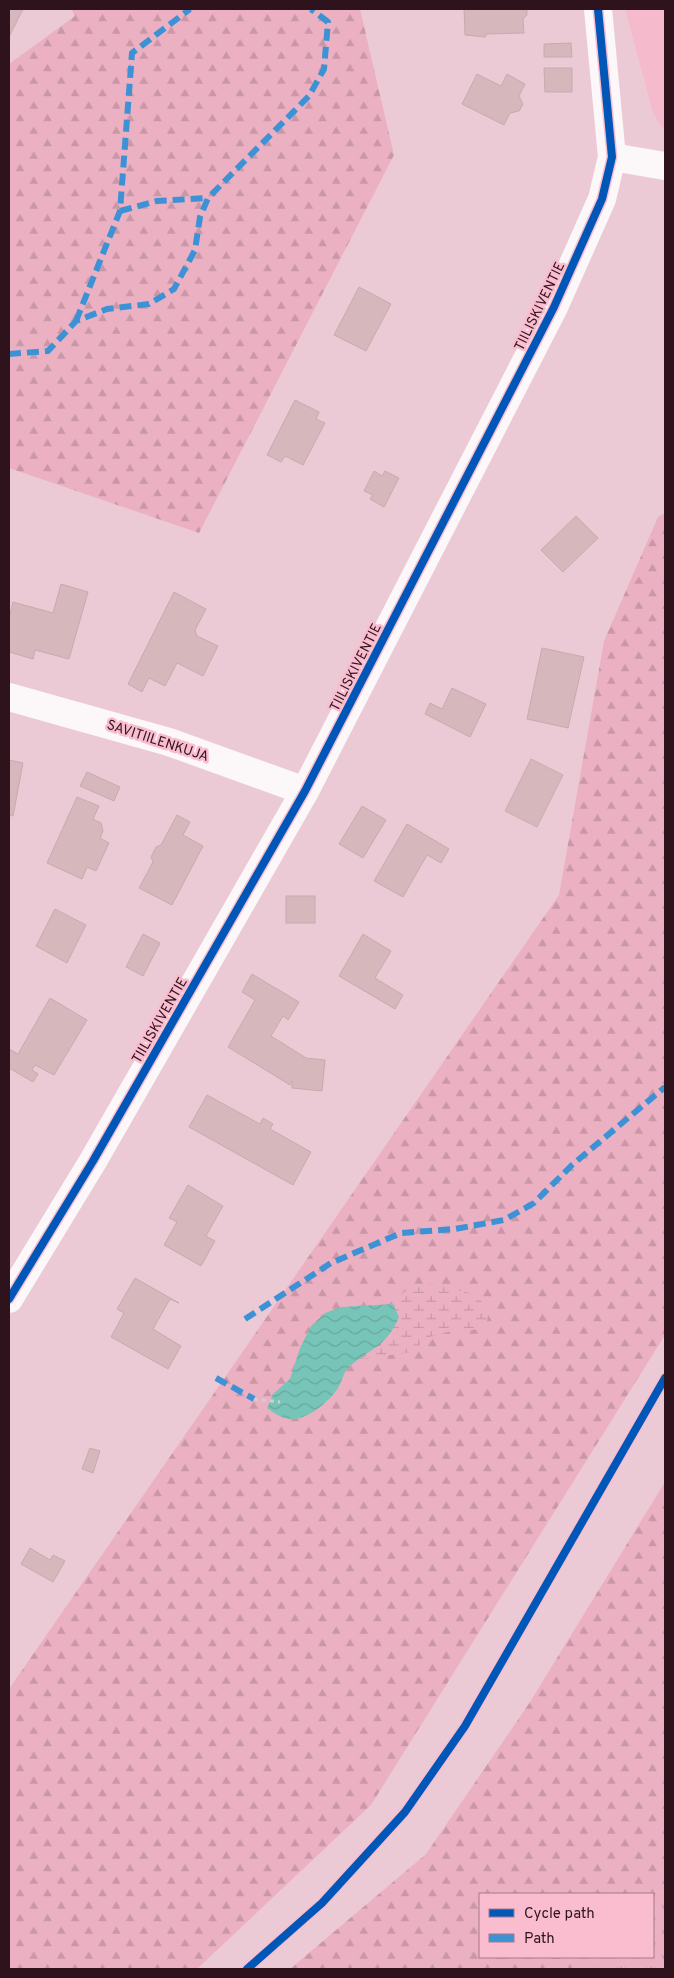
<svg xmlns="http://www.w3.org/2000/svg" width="674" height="1978" viewBox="0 0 674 1978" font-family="Overpass,sans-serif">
  <defs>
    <pattern id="grass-tufts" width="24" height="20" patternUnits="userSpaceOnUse" patternTransform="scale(1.25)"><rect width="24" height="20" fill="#ebb1c3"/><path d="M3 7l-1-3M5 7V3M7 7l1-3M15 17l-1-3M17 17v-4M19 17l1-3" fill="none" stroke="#ca97a7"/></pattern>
    <pattern id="forest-firs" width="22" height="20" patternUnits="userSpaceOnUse" patternTransform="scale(1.25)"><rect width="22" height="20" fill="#ebb1c3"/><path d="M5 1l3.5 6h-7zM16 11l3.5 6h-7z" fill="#ca97a7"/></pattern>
    <pattern id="wetland-marsh" width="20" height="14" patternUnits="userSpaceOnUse" patternTransform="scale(1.25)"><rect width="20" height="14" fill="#ebb1c3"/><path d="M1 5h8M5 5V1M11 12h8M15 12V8" fill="none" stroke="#ca97a7"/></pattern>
    <pattern id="water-waves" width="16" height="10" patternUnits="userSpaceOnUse" patternTransform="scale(1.25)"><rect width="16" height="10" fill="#77c5b8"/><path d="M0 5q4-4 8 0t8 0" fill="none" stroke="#67a89e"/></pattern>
  </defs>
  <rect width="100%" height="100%" fill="#eccad5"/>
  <path fill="#f6bacd" d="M625,9H665V132L653,113Z"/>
  <path fill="url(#grass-tufts)" d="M665,1891V1969H594V1957H653V1894H628Z"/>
  <g fill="url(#forest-firs)">
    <path d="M71,9H360L394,155L199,533L9,468V64L75,16Z"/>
    <path d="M665,513V1335L371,1805L197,1969H9V1689L559,895L604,641L658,517Z"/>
    <path d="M665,1482V1891L628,1894H480V1957H594V1969H290L426,1854L530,1702Z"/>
  </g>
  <path fill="url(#wetland-marsh)" d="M432,1284L474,1294L489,1309L487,1321L474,1330L458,1329L426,1338L413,1352L361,1359L381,1345L399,1317L393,1304L408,1288Z"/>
  <path fill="url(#water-waves)" d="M393,1304L399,1317C385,1349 371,1347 348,1368C343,1373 342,1382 338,1388C331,1400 309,1418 295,1419C284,1420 275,1414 267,1408L273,1394L290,1379L300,1348L311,1326L325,1313L341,1307Z"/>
  <g fill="#d5b7bc" stroke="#c7aaaf">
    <path d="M9,9H23L9,37Z"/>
    <path d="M464,9H527V15L523,19L524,33L487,34L485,37L465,35Z"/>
    <path d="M571,43L572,57H544V44Z"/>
    <path d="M544,68H572V92H545Z"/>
    <path d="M477,74L501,86L507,74L525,84L519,96L523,104L519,111L510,113L504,125L462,104Z"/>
    <path d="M359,287L391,304L366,351L334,335Z"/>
    <path d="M295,400L319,412L316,419L325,423L303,465L285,456L281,462L267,455Z"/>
    <path d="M374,471L382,476L385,471L399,478L384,507L370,499L373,495L364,491Z"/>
    <path d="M576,516L598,538L563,572L541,550Z"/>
    <path d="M61,584L88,592L69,659L35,650L33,659L9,652V618L13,602L53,613Z"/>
    <path d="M174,592L206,609L195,630L197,636L218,646L203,676L177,663L165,686L149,678L142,692L128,684Z"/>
    <path d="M542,648L584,657L568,728L527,719Z"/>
    <path d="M452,688L486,704L470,737L425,714L430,703L442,709Z"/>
    <path d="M531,759L563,775L537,827L505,811Z"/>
    <path d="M9,760L23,763L13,816L9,815Z"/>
    <path d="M87,772L120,787L114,801L80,786Z"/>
    <path d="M77,797L99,806L93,819L101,823L103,831L100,838L109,843L96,871L87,867L82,879L47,863Z"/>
    <path d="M362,806L386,820L363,858L339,844Z"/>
    <path d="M177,815L190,822L183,835L203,846L172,905L139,888L153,862L151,857L156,847L161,845Z"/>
    <path d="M407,824L449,849L441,863L427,855L403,897L374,881Z"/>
    <rect x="286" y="896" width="29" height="27"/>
    <path d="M55,909L86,925L67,963L36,946Z"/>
    <path d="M143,934L160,943L143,976L126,967Z"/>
    <path d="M363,934L391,951L375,978L403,995L395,1009L339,976Z"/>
    <path d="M252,974L299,1002L288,1020L283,1016L271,1036L306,1058L325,1060L322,1091L292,1088V1081L290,1085L228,1047L255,1000L242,992Z"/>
    <path d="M50,998L87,1020L54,1075L35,1065L32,1070L38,1074L33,1082L9,1068V1049L18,1054Z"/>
    <path d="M207,1095L260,1124L263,1118L273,1124L270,1129L311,1152L293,1185L189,1127Z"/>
    <path d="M188,1185L223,1206L206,1236L215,1241L201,1266L164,1245L177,1222L169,1218Z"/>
    <path d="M135,1278L179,1303L170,1299L153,1329L181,1346L168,1369L111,1337L124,1313L117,1309Z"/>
    <path d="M90,1448L100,1451L93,1473L82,1469Z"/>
    <path d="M30,1548L50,1560L53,1555L65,1561L53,1582L21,1564Z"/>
  </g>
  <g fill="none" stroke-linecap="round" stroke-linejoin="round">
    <path stroke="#d7cdd0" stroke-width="3" stroke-dasharray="4 4" stroke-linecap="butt" d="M254,1399L280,1402"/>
    <g stroke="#fcf7f9" stroke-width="28">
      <path d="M612,157L665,166"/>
      <path d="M9,697L169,742L305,791"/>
      <path d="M9,1299L93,1161L305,791L554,307L602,199L612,157L598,9"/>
    </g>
    <g stroke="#3c92d5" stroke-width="6" stroke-dasharray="12 6" stroke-linecap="butt">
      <path d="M120,211L157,201L208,198"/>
      <path d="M76,321L120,211L132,53L190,9"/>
      <path d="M9,354L48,351L76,321L107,309L149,304L174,289L195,250L200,217L208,198L309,96L324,69L328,22L311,9"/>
      <path d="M245,1319L331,1263L401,1233L455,1229L504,1220L534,1203L572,1165L665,1087"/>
      <path d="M216,1378L254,1399"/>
    </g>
    <g stroke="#f9bdcf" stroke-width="11">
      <g id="cycleway">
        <path d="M9,1299L93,1161L305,791L554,307L602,199L612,157L598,9"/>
        <path d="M247,1969L322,1903L405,1812L465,1726L665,1378"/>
      </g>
    </g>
    <use href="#cycleway" stroke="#0057b8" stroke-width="8"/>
  </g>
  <g text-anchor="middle" stroke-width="5" stroke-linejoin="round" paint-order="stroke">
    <g font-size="14" fill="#2e131d" stroke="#f9bdcf">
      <text transform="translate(539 306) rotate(-64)" y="5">TIILISKIVENTIE</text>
      <text transform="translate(355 667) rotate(-63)" y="5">TIILISKIVENTIE</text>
      <text transform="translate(158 740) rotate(18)" y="5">SAVITIILENKUJA</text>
      <text transform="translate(159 1020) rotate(-60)" y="5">TIILISKIVENTIE</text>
    </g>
  </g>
  <rect width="674" height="1978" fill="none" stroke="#2e131d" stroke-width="20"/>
  <rect x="479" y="1893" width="175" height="65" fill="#f9bdcf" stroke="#a87988"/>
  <rect x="489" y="1909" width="25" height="8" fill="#0057b8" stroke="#a87988"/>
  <text x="524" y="1918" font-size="15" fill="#2e131d">Cycle path</text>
  <rect x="489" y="1934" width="25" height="8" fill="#3c92d5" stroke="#a87988"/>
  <text x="524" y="1943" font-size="15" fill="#2e131d">Path</text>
</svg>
